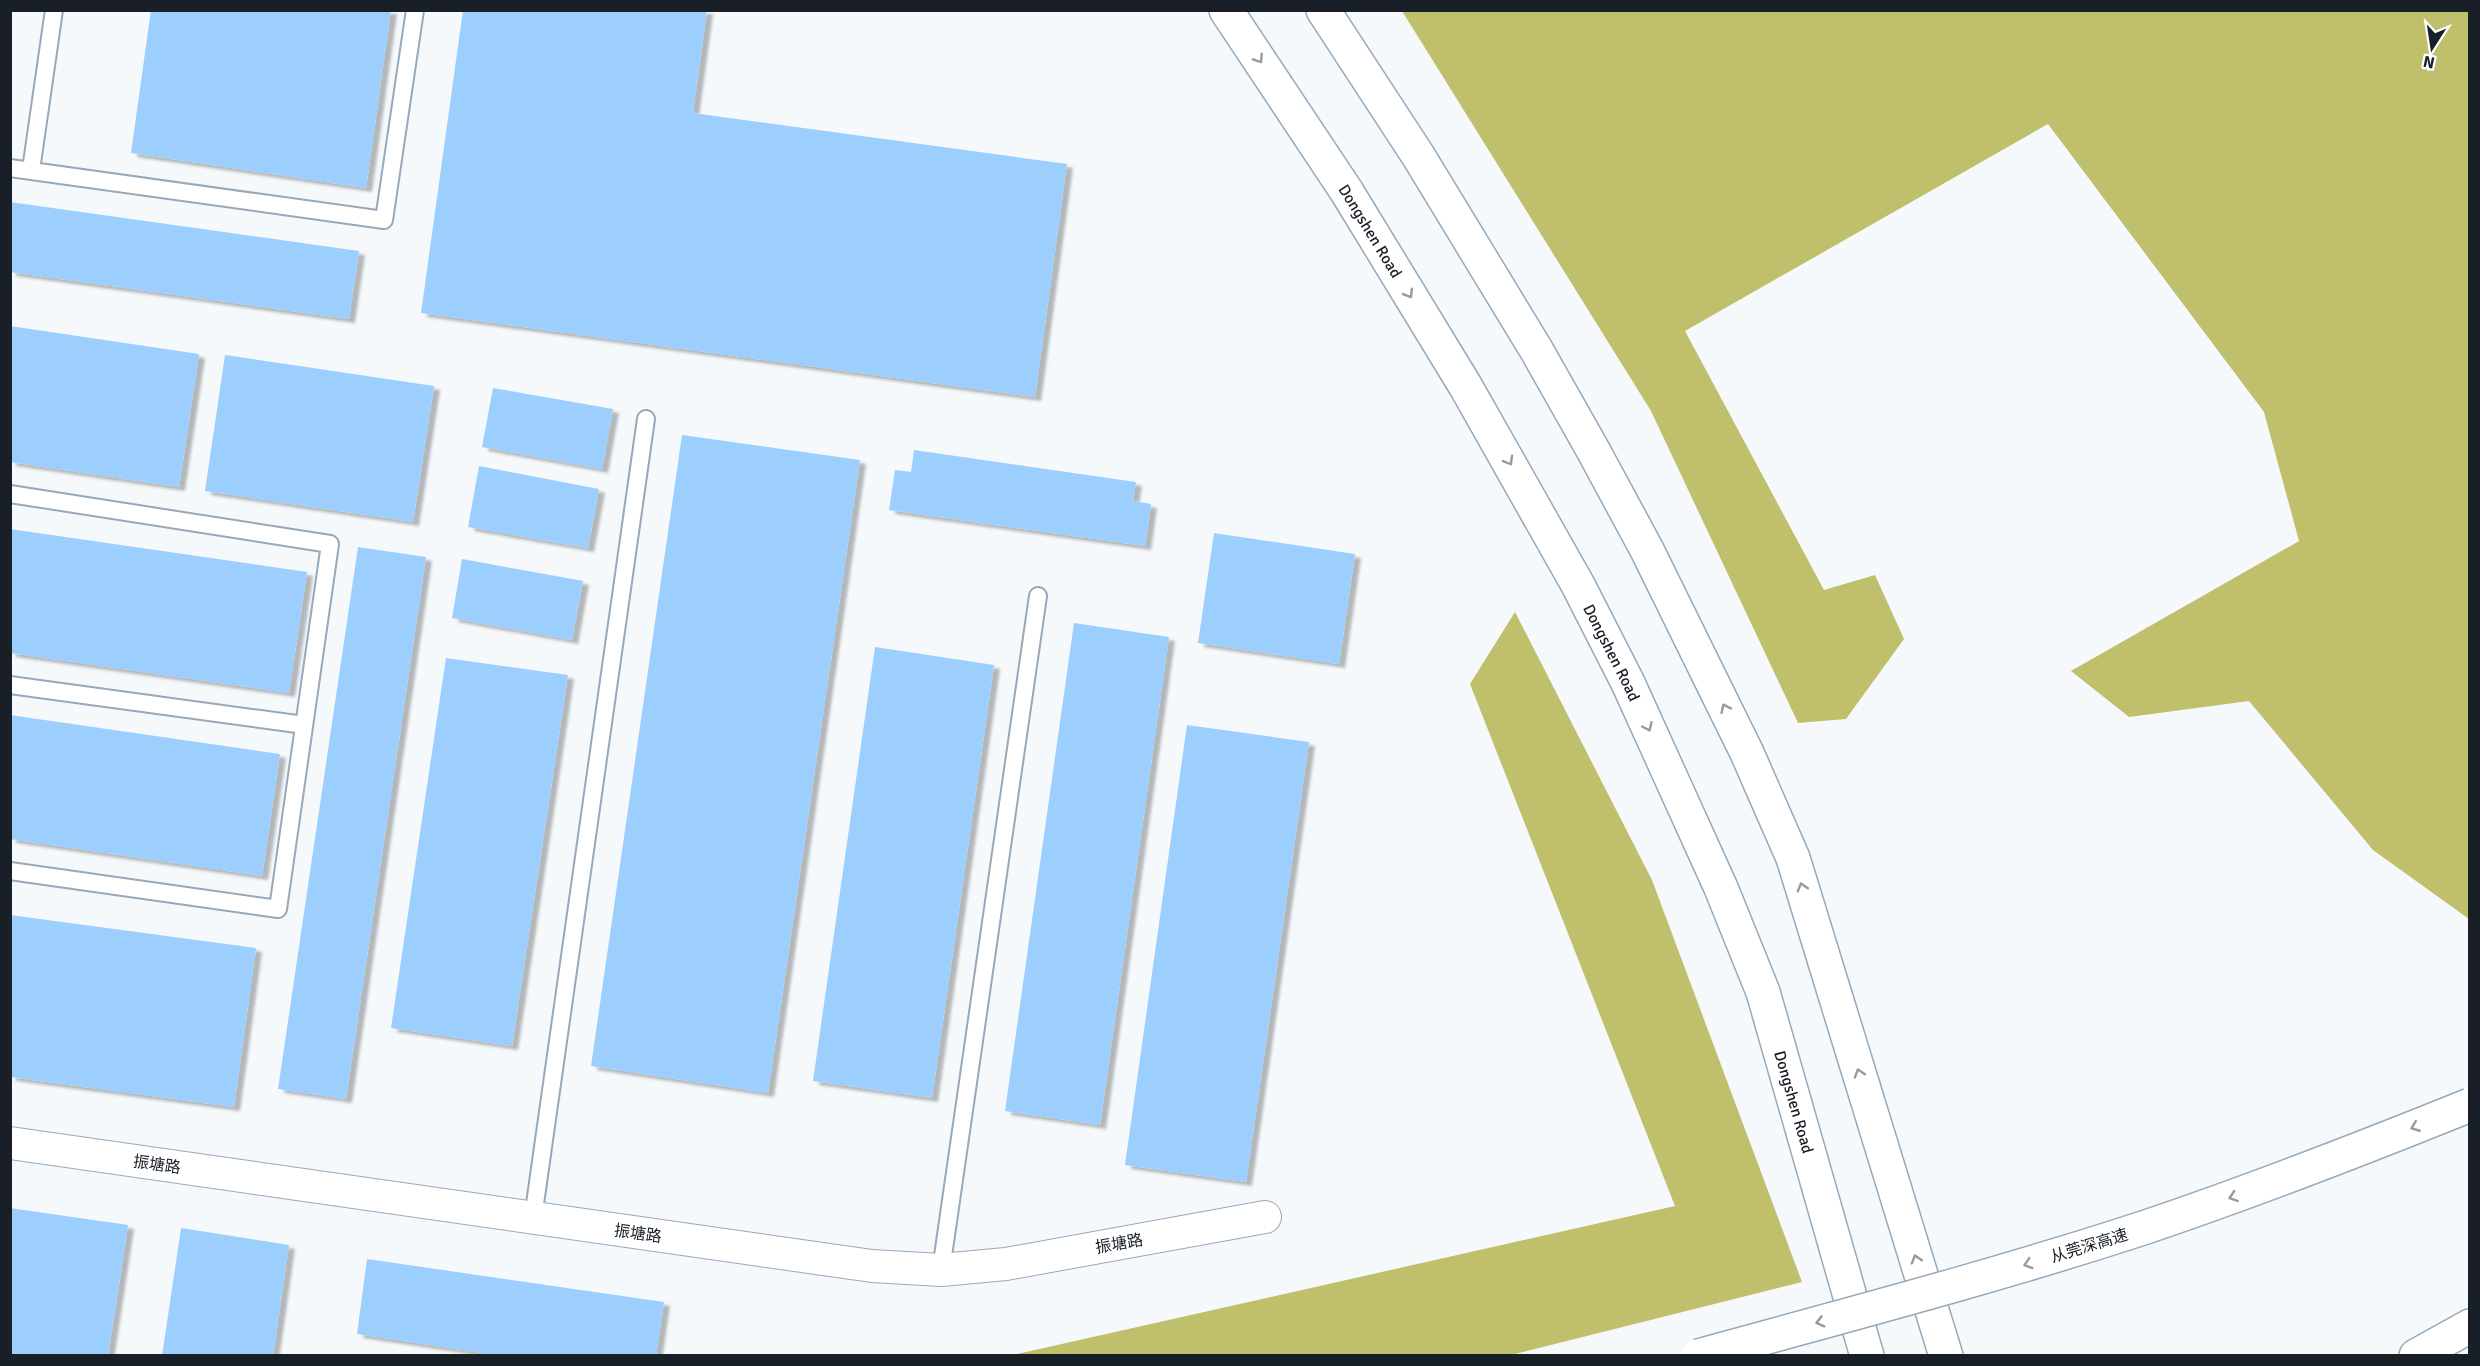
<svg xmlns="http://www.w3.org/2000/svg" width="2480" height="1366" viewBox="0 0 2480 1366" font-family="Signika,'Noto Sans SC',sans-serif">
  <defs>
    <filter id="shadow"><feDropShadow dx="6" dy="4" stdDeviation="1.5" flood-color="#0004"/></filter>
  </defs>
  <rect width="100%" height="100%" fill="#f5f9fc"/>
  <g fill="#c0bf6c">
    <path d="M1402,11H2469V919L2373,850L2249,701L2129,717L2071,671L2299,541L2264,412L2048,124L1685,331L1824,590L1875,575L1904,639L1846,719L1798,723L1651,411Z"/>
    <path d="M1515,612L1652,880L1802,1282L1511,1355H1013L1675,1206L1470,684Z"/>
  </g>
  <g fill="#9dcffe" filter="url(#shadow)">
    <path d="M151,10H391L366,188L131,153Z"/>
    <path d="M463,10H707L693,113L1067,164L1035,397L421,313Z"/>
    <path d="M10,202L359,251L349,319L10,272Z"/>
    <path d="M10,326L199,354L179,487L10,462Z"/>
    <path d="M225,355L434,386L413,522L205,491Z"/>
    <path d="M493,388L613,409L602,469L482,447Z"/>
    <path d="M682,435L860,460L768,1093L591,1066Z"/>
    <path d="M914,450L1136,482L1133,501L1151,504L1145,546L889,510L895,470L911,472Z"/>
    <path d="M479,466L599,489L588,548L468,527Z"/>
    <path d="M10,529L307,572L289,693L10,653Z"/>
    <path d="M1214,533L1355,554L1339,664L1198,643Z"/>
    <path d="M358,547L426,557L346,1099L278,1089Z"/>
    <path d="M462,559L583,581L572,640L452,618Z"/>
    <path d="M1074,623L1169,637L1100,1125L1005,1111Z"/>
    <path d="M875,647L994,665L932,1098L813,1081Z"/>
    <path d="M446,658L568,675L512,1046L391,1028Z"/>
    <path d="M10,715L280,754L262,876L10,839Z"/>
    <path d="M1187,725L1309,742L1246,1182L1125,1165Z"/>
    <path d="M10,915L256,948L234,1107L10,1077Z"/>
    <path d="M10,1208L128,1225L108,1356H10Z"/>
    <path d="M181,1228L289,1245L273,1356H162Z"/>
    <path d="M367,1259L664,1302L656,1356H503L357,1334Z"/>
  </g>
  <g fill="none" stroke-linecap="round" stroke-linejoin="round">
    <g stroke="#96a9ba" stroke-width="20">
      <g id="lane">
        <path d="M10,168L384,220L415,10"/>
        <path d="M31,170L54,10"/>
        <path d="M10,494L330,544L278,909L10,871"/>
        <path d="M10,685L304,725"/>
        <path d="M533,1218L646,419"/>
        <path d="M941,1270L1038,596"/>
      </g>
    </g>
    <g stroke="#96a9ba" stroke-width="34">
      <path id="street" d="M10,1143L872,1266L941,1270L1006,1264L1265,1217"/>
    </g>
    <g stroke="#96a9ba" stroke-width="36">
      <g id="highway">
        <path id="s1" d="M1226,10L1347,192L1466,387L1578,585L1628,683L1721,888L1763,992L1867,1356"/>
        <path d="M1323,10L1419,157L1537,351L1593,450L1647,550L1747,753L1793,858L1946,1356"/>
        <path d="M2416,1356L2470,1326"/>
      </g>
    </g>
    <use href="#lane" stroke="#fff" stroke-width="16"/>
    <use href="#street" stroke="#fff" stroke-width="32"/>
    <use href="#highway" stroke="#fff" stroke-width="33"/>
    <g stroke="#96a9ba" stroke-width="36" stroke-linecap="butt">
      <path id="highway-bridge" d="M1698,1356C1847,1315 1996,1276 2143,1228C2253,1191 2361,1149 2470,1105"/>
    </g>
    <use href="#highway-bridge" stroke="#fff" stroke-width="33"/>
  </g>
  <defs><path id="oneway-chevron" d="M-2-3.5L2.5 0L-2 3.5" fill="none" stroke-width="1.6" stroke-linecap="round" stroke-linejoin="round" transform="scale(1.5)"/></defs>
  <g stroke="#979a9d">
    <use href="#oneway-chevron" transform="translate(1259 59) rotate(57)"/>
    <use href="#oneway-chevron" transform="translate(1409 294) rotate(58)"/>
    <use href="#oneway-chevron" transform="translate(1509 461) rotate(60)"/>
    <use href="#oneway-chevron" transform="translate(1725 708) rotate(-115)"/>
    <use href="#oneway-chevron" transform="translate(1648 727) rotate(65)"/>
    <use href="#oneway-chevron" transform="translate(1802 887) rotate(-107)"/>
    <use href="#oneway-chevron" transform="translate(1859 1073) rotate(-107)"/>
    <use href="#oneway-chevron" transform="translate(2415 1127) rotate(158)"/>
    <use href="#oneway-chevron" transform="translate(2233 1197) rotate(161)"/>
    <use href="#oneway-chevron" transform="translate(1916 1259) rotate(-107)"/>
    <use href="#oneway-chevron" transform="translate(2028 1264) rotate(163)"/>
    <use href="#oneway-chevron" transform="translate(1820 1322) rotate(165)"/>
  </g>
  <g text-anchor="middle" stroke-width="5" stroke-linejoin="round" paint-order="stroke">
    <g font-size="16" fill="#181f26" stroke="#fff">
      <text dy="6" stroke="none"><textPath href="#s1" startOffset="264">Dongshen Road</textPath></text>
      <text dy="6" stroke="none"><textPath href="#s1" startOffset="750">Dongshen Road</textPath></text>
      <text dy="6" stroke="none"><textPath href="#s1" startOffset="1236">Dongshen Road</textPath></text>
      <text transform="translate(157 1164) rotate(8)" y="6">振塘路</text>
      <text transform="translate(638 1233) rotate(8)" y="6">振塘路</text>
      <text transform="translate(1119 1243) rotate(-10)" y="6">振塘路</text>
      <text transform="translate(2089 1245) rotate(-17)" y="6">从莞深高速</text>
    </g>
  </g>
  <rect width="2480" height="1366" fill="none" stroke="#181f26" stroke-width="24"/>
  <g transform="translate(2432 48) rotate(192)" stroke="#ffffff" stroke-width="4.5" paint-order="stroke">
  <path d="M0-4.5L10 22L0 15L-10 22Z" fill="#181f26"/>
  <text y="-9" font-size="16" font-weight="bold" text-anchor="middle" fill="#181f26">N</text>
  </g>
</svg>
